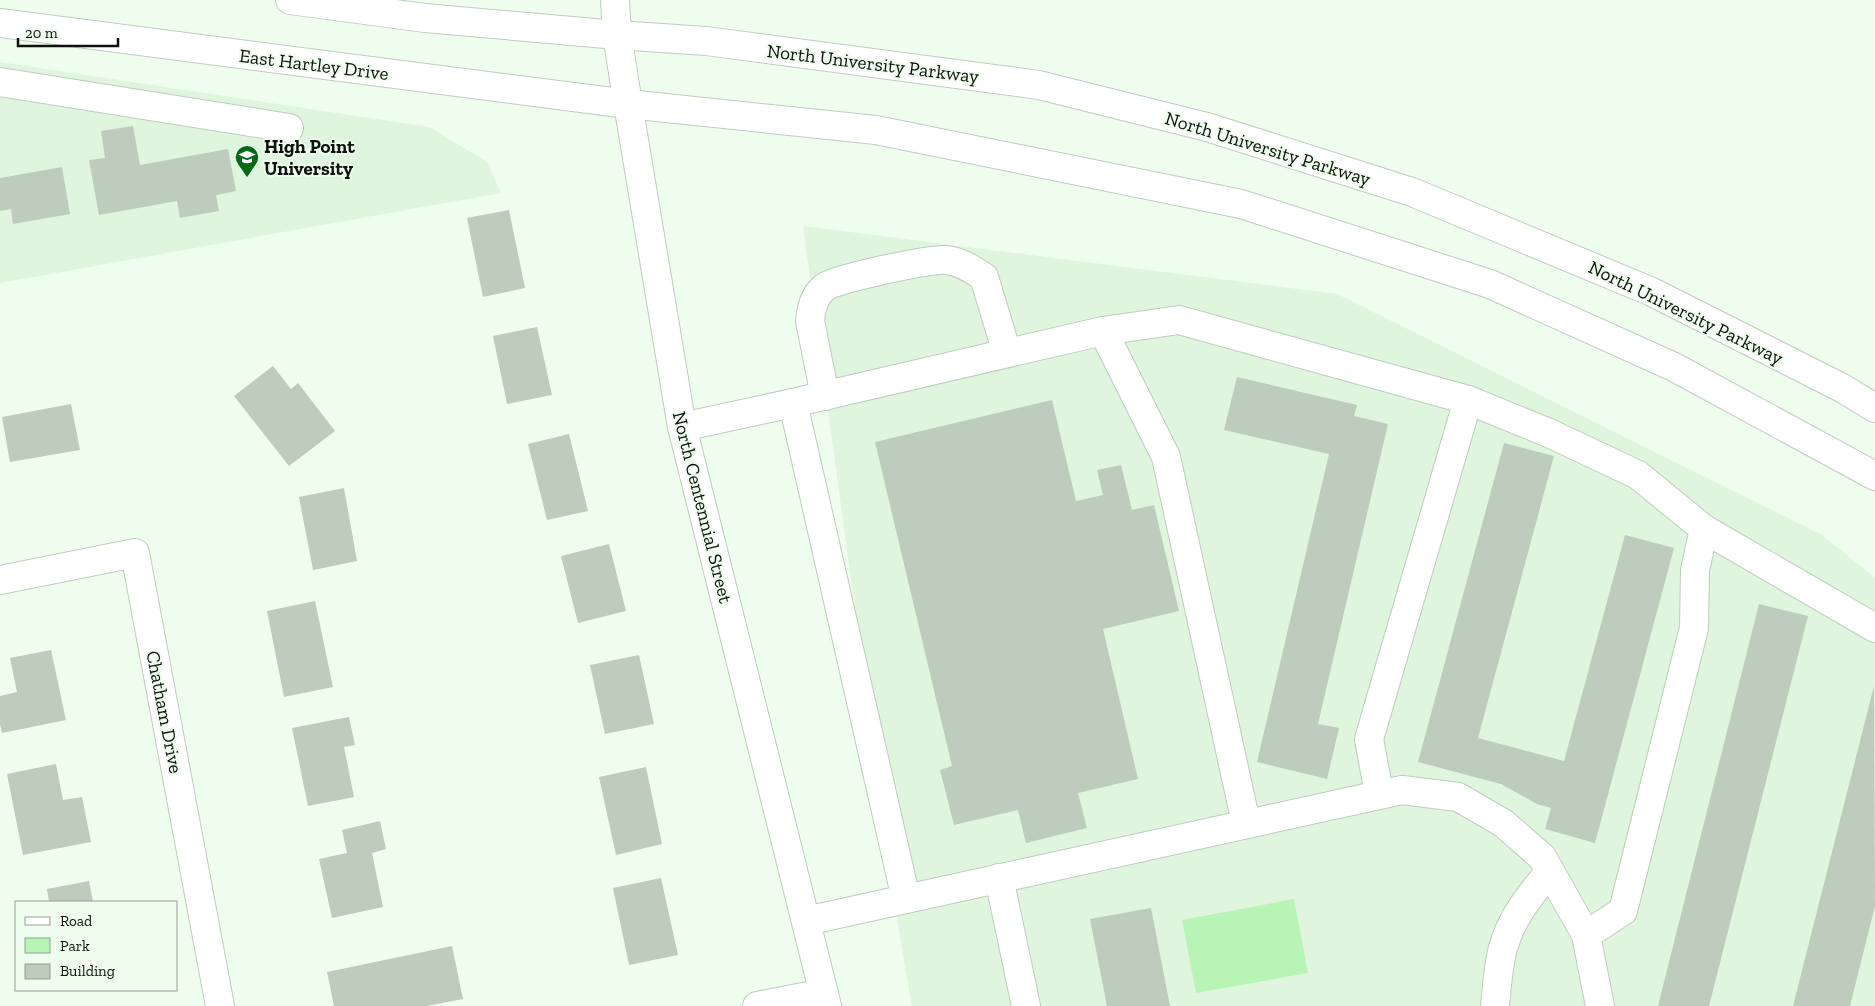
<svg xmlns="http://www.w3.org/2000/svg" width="1875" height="1006" viewBox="0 0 1875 1006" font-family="'Zilla Slab',serif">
  <rect width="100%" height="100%" fill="#eefded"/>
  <g fill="#dff5de">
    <path d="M0,62L429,127L487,162L501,193L0,283Z"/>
    <path d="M803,226L1337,294L1822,535L1875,578V1006H912L898,925Z"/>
  </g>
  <path fill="#b7f4b6" d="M1294,899L1308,973L1196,993L1182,920Z"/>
  <g fill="#bdccbc">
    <path d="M133,126L140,165L228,149L236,191L216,195L219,211L180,218L177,201L99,215L89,160L105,158L101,131Z"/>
    <path d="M62,167L70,214L13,224L11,209L0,211V178Z"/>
    <path d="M509,210L525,288L483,297L467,218Z"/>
    <path d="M537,327L552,395L507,404L493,336Z"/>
    <path d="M273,366L291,389L298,383L335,431L289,466L234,396Z"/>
    <path d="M1237,377L1357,405L1354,416L1388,424L1318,724L1339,728L1327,779L1257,762L1329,454L1224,430Z"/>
    <path d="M1052,400L1076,501L1103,495L1097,470L1121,465L1132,510L1154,505L1179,611L1103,629L1138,779L1078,793L1087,828L1026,843L1018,810L954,825L940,770L952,766L875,442Z"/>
    <path d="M71,404L80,450L10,462L2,417Z"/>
    <path d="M569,434L588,511L547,520L528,444Z"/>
    <path d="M1504,443L1554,456L1478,738L1564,761L1625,535L1674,548L1595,843L1545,829L1551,808L1537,804L1501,784L1418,762Z"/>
    <path d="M344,488L357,561L313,570L299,497Z"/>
    <path d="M609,544L626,611L578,623L561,556Z"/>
    <path d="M315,601L333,687L284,697L267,611Z"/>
    <path d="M1759,604L1808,616L1709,1006H1658Z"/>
    <path d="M51,650L66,720L2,733L0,724V696L17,692L10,658Z"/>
    <path d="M639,655L654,724L605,734L590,665Z"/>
    <path d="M1874,686L1875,906L1850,1006H1793Z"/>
    <path d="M349,717L355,745L344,747L354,797L308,806L292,728Z"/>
    <path d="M56,764L63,800L82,797L91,842L23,855L7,774Z"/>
    <path d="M646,767L662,844L616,855L599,777Z"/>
    <path d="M380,821L386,849L372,853L383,907L332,918L319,859L347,853L342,830Z"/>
    <path d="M661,878L678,955L629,965L613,888Z"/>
    <path d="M89,881L93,902H49L47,889Z"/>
    <path d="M1151,908L1170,1006H1107L1090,919Z"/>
    <path d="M452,946L463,999L427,1006H334L327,972Z"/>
  </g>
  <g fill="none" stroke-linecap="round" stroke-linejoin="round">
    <g stroke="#becdbd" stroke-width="30">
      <g id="minor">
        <path d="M0,82L289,128"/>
        <path d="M1103,331L1166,457L1246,823"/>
        <path d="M825,396L810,321C811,308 814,295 825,287C835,279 932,258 946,260C960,261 973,270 984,277L1007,353"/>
        <path d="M793,403L906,899"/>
        <path d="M682,427L793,403L1103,331L1179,320L1468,400L1549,433L1638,475L1704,529L1875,628"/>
        <path d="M0,580L135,553L220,1006"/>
        <path d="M1379,794L1369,739L1468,400"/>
        <path d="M999,878L1026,1006"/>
        <path d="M806,921L1402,790L1458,797L1503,823L1542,857L1586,935L1600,1006"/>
        <path d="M1586,935L1623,911L1694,628L1695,570L1704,529"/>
        <path d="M757,1006L824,993"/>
        <path d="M1495,1006C1497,987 1498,966 1503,948C1511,918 1531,894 1550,871"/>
      </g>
    </g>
    <g stroke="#becdbd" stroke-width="30">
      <g id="major">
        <path d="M290,0L425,18L617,35L706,41L1039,85L1207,127L1412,192L1652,292L1842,388L1875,408"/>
        <path d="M615,0L617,35L628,104L682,427L827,1006"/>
        <path d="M0,23L628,104L876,130L1241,204L1490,284L1674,367L1875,476"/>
      </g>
    </g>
    <use href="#minor" stroke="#fff" stroke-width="28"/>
    <use href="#major" stroke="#fff" stroke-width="28"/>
  </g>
  <defs>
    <g id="university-pin" transform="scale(1.25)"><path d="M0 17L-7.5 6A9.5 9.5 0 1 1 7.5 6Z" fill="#056a16" stroke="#eefded"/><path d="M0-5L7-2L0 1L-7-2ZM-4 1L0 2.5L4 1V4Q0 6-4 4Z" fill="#fff"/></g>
  </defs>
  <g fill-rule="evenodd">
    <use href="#university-pin" x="247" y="157"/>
  </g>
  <g text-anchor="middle" stroke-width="4" stroke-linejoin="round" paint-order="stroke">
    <g font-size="19" fill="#0c110b" stroke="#eefded">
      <text transform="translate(873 63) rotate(7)" y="7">North University Parkway</text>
      <text transform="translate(314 64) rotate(7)" y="7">East Hartley Drive</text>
      <text transform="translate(1268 148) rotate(17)" y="7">North University Parkway</text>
      <text transform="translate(1686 312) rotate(26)" y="7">North University Parkway</text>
      <text transform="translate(703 507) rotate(76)" y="7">North Centennial Street</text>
      <text transform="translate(165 712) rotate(79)" y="7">Chatham Drive</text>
    </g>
    <g font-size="19" font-weight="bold" fill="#0c110b" stroke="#eefded" text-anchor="start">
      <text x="264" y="153">High Point<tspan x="264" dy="22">University</tspan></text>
    </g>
  </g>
  <rect x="15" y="901" width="162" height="90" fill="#eefded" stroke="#949f93"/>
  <rect x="25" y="917" width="25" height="8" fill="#ffffff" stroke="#949f93"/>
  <text x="60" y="926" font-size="15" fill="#0c110b">Road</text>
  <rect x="25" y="938" width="25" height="15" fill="#b7f4b6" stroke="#949f93"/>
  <text x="60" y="951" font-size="15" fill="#0c110b">Park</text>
  <rect x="25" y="964" width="25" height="15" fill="#bdccbc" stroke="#949f93"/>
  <text x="60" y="976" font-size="15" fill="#0c110b">Building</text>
  <path d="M18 38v8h100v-8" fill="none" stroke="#0c110b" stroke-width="2.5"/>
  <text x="25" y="38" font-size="15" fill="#0c110b" stroke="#eefded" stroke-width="4" paint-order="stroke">20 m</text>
</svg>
